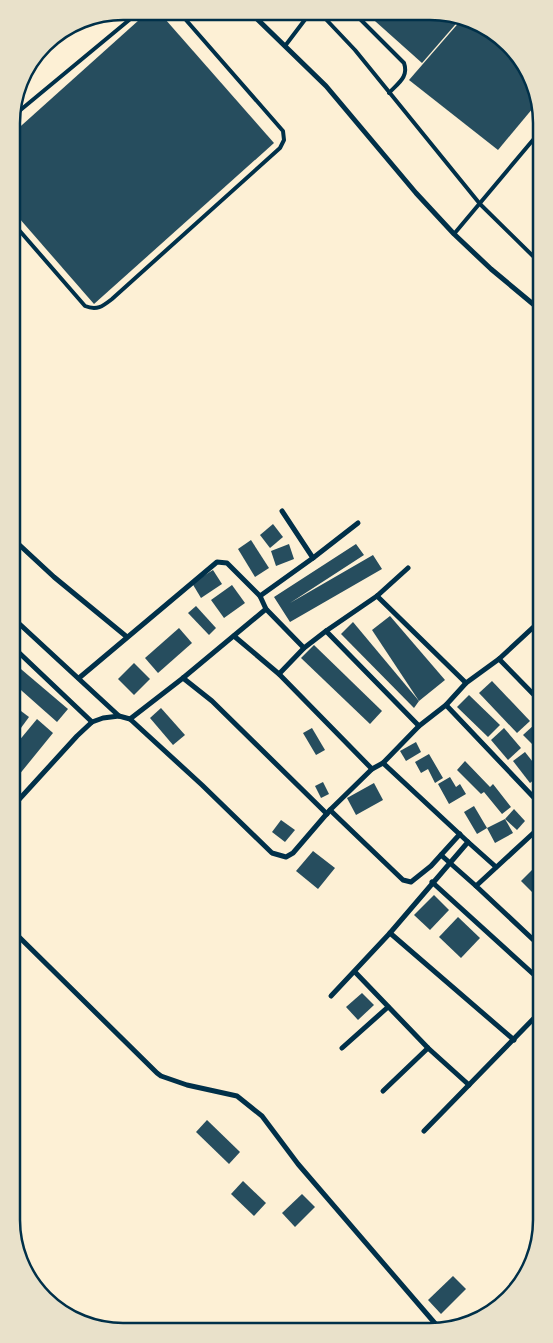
<svg xmlns="http://www.w3.org/2000/svg" width="553" height="1343" viewBox="0 0 553 1343" font-family="Montserrat,sans-serif">
  <rect width="100%" height="100%" fill="#fdf0d5"/>
  <g fill="#264d5e">
    <path d="M149,11H158L274,143L94,304L12,210V134Z"/>
    <path d="M366,13H452L461,18L422,63Z"/>
    <path d="M462,19L509,44L538,94V102L498,150L409,80Z"/>
    <path d="M273,524L283,537L270,548L260,535Z"/>
    <path d="M251,540L269,568L255,577L238,549Z"/>
    <path d="M289,544L294,559L276,566L271,551Z"/>
    <path d="M356,544L364,555L290,603L373,555L382,569L290,622L274,597Z"/>
    <path d="M213,570L222,584L201,598L192,583Z"/>
    <path d="M232,585L245,603L224,618L211,600Z"/>
    <path d="M196,606L216,628L209,635L188,613Z"/>
    <path d="M390,616L445,680L419,701L372,630Z"/>
    <path d="M353,622L419,701L414,708L341,634Z"/>
    <path d="M179,628L192,643L158,673L145,658Z"/>
    <path d="M314,645L382,711L370,724L301,658Z"/>
    <path d="M134,663L150,679L134,695L118,679Z"/>
    <path d="M15,664L68,709L57,722L13,683V666Z"/>
    <path d="M492,681L530,721L517,733L479,693Z"/>
    <path d="M469,695L500,725L488,737L457,707Z"/>
    <path d="M13,705L29,717L18,732L13,728Z"/>
    <path d="M161,708L185,735L173,745L150,718Z"/>
    <path d="M37,719L53,733L14,781L13,748Z"/>
    <path d="M535,724L540,729V752L523,735Z"/>
    <path d="M312,728L325,750L316,755L303,733Z"/>
    <path d="M504,728L521,748L508,760L491,740Z"/>
    <path d="M416,742L421,752L406,761L400,751Z"/>
    <path d="M525,752L540,771V775L530,783L513,761Z"/>
    <path d="M429,754L443,778L435,783L428,769L421,773L415,762Z"/>
    <path d="M465,761L490,787L493,784L511,807L502,814L484,792L481,794L457,770Z"/>
    <path d="M450,777L456,787L460,784L466,794L449,804L438,784Z"/>
    <path d="M540,781V794L534,787Z"/>
    <path d="M323,782L329,794L321,798L315,786Z"/>
    <path d="M374,783L383,800L356,815L347,798Z"/>
    <path d="M474,806L487,828L477,834L464,812Z"/>
    <path d="M514,809L525,821L517,830L505,819Z"/>
    <path d="M505,819L513,833L495,843L487,828Z"/>
    <path d="M281,820L295,830L285,842L272,832Z"/>
    <path d="M313,851L335,868L318,889L296,871Z"/>
    <path d="M540,862L541,901L521,881Z"/>
    <path d="M434,895L449,910L430,930L414,915Z"/>
    <path d="M458,917L480,938L461,958L439,937Z"/>
    <path d="M362,993L374,1005L358,1020L346,1007Z"/>
    <path d="M207,1120L240,1152L229,1164L196,1132Z"/>
    <path d="M243,1181L266,1203L254,1216L231,1194Z"/>
    <path d="M302,1194L315,1207L295,1227L282,1213Z"/>
    <path d="M453,1276L466,1289L441,1314L428,1300Z"/>
  </g>
  <g fill="none" stroke-linecap="round" stroke-linejoin="round">
    <g stroke="#003049" stroke-width="4">
      <path d="M320,13L355,50L480,204L539,262"/>
      <path d="M354,13L404,63C409,77 398,83 389,93"/>
      <path d="M285,46L310,13"/>
      <path d="M12,117L140,11"/>
      <path d="M12,222L85,306C97,311 103,306 112,299L280,148L284,140L283,131L179,12"/>
      <path d="M454,234L538,134"/>
    </g>
    <g stroke="#003049" stroke-width="5">
      <path d="M250,12L326,86L416,193L454,234L491,269L539,309"/>
      <path d="M282,511L313,558"/>
      <path d="M13,539L54,577L127,637"/>
      <path d="M260,596L313,558L358,523"/>
      <path d="M377,596L466,683"/>
      <path d="M13,618L119,716"/>
      <path d="M326,631L419,726"/>
      <path d="M234,636L279,674L372,769"/>
      <path d="M13,647L92,722"/>
      <path d="M499,659L540,701"/>
      <path d="M279,674L304,648"/>
      <path d="M79,678L217,562L227,563L260,596L266,609L304,648L326,631L377,596L408,568"/>
      <path d="M183,678L212,701L327,814"/>
      <path d="M446,705L540,804"/>
      <path d="M130,719L183,678L266,609"/>
      <path d="M383,763L468,842L450,863L476,886"/>
      <path d="M14,805L77,736L92,722L103,718L119,716L130,719L202,785L272,853L286,857L293,853L330,810L372,769L383,763L419,726L446,705L466,683L499,659L540,621"/>
      <path d="M330,810L403,880L411,882L431,866L460,834"/>
      <path d="M540,827L476,886L541,947"/>
      <path d="M534,833L540,840"/>
      <path d="M468,842L496,867"/>
      <path d="M432,882L541,981"/>
      <path d="M14,932L157,1073L161,1076L187,1085L237,1096L262,1116L298,1164L439,1328"/>
      <path d="M390,933L514,1040"/>
      <path d="M355,972L428,1048L469,1085"/>
      <path d="M331,996L390,933L450,863L441,855"/>
      <path d="M342,1048L388,1007"/>
      <path d="M383,1091L428,1048"/>
      <path d="M424,1131L541,1011"/>
    </g>
  </g>
  <path d="M0 0H553V1343H0ZM123 20H430A103 103 0 0 1 533 123V1220A103 103 0 0 1 430 1323H123A103 103 0 0 1 20 1220V123A103 103 0 0 1 123 20Z" fill="#e9e1ca" fill-rule="evenodd"/>
  <path fill="none" stroke="#003049" stroke-width="2.5" d="M123 20H430A103 103 0 0 1 533 123V1220A103 103 0 0 1 430 1323H123A103 103 0 0 1 20 1220V123A103 103 0 0 1 123 20Z"/>
</svg>
